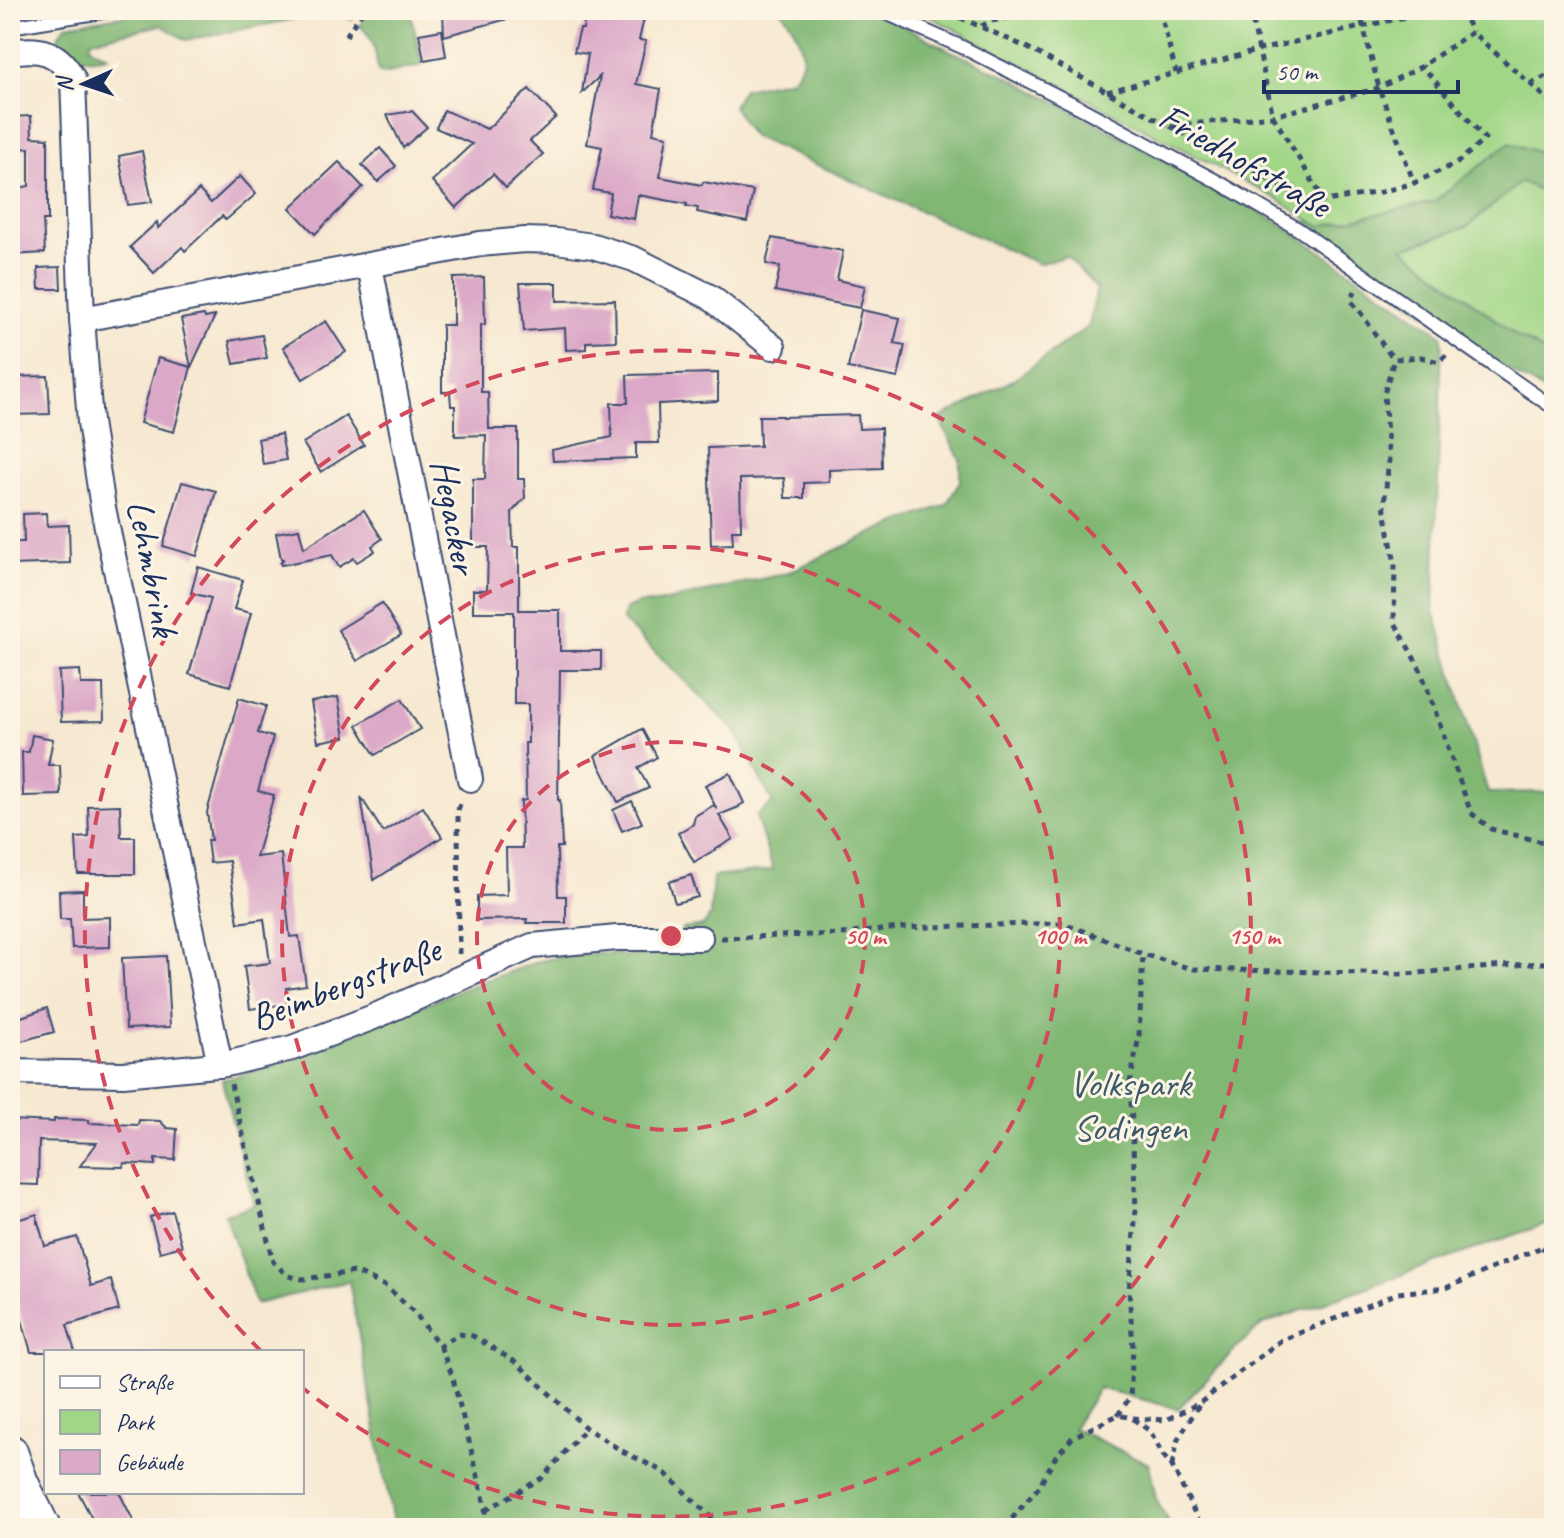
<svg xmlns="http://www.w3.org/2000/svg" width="1564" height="1538" viewBox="0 0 1564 1538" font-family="Caveat,sans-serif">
  <rect width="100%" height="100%" fill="#fcf5e5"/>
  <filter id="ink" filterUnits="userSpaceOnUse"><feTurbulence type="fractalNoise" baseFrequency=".0125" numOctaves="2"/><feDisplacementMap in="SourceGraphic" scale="16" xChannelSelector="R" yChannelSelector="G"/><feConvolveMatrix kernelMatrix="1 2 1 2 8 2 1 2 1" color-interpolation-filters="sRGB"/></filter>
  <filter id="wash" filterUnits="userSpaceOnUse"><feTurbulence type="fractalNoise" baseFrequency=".006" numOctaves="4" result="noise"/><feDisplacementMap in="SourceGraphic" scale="32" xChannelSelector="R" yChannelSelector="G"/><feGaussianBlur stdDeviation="1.8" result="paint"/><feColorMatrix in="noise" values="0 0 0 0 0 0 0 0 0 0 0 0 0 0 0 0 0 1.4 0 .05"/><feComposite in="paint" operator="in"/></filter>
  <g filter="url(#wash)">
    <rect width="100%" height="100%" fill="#f7e9d1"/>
    <g fill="#a0d686" stroke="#5e8272" stroke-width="2">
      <path d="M918,10H1554V157L1509,143L1434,202L1320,227L1274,197Z"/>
      <path d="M1521,181L1554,196V358L1514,334L1402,248L1467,227Z"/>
    </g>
    <g fill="#80b773" stroke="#4e7368" stroke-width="2">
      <path d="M157,10H358L352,20L336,14H321L186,40L161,25L92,40L90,43V47L108,56C87,61 69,59 58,39L60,33L66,25Z"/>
      <path d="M369,10H410L422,65L384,74L378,71C375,53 376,39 360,26Z"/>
      <path d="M780,10H864L900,24L951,51L1009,77L1218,188L1281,224L1442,335L1434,611L1488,793L1554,792V1221L1263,1324L1238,1346L1178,1409L1099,1388L1073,1428L1149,1464L1156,1499L1171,1528H394L349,1281L256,1304L225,1214L254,1205L222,1080L280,1064L468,987L536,962L573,954H620L624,957L685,951L682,929L703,926L710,916L713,877L773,870L756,816L773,803L734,729L622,620L626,609L638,604L658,603L787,573L877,531L946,505L960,482V459L939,419L1015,379L1089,326L1097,289L1067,256L1039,264L752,136L733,106L743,89L792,79C795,74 801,68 802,62C806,48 791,20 780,10Z"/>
      <path d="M1509,143L1554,157V196L1521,182L1467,227L1403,248L1514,334L1554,358V396L1519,377L1315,237L1308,222L1309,220L1320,226L1434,202Z"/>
    </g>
    <g id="blocks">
      <g fill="#dba8c7">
        <path d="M443,10H514L515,17L444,36Z"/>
        <path d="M586,10H646L639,40L646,41L636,84L661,89L653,133L667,136L660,177L702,185L703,182L753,191L747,222L697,212L698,208L686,206L687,204L638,195L634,219L607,214L611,193L593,190L602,147L587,144L600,76L582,93L588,54L574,52L580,29H583Z"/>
        <path d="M442,30L446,56L424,60L419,34Z"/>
        <path d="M529,89L556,117L530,141L543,154L506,188L493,174L456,208L432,181L472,144L436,128L444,110L487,129Z"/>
        <path d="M412,111L427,127L403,148L387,115Z"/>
        <path d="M31,116L32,137L48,138V220H43L45,253L10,255V190L29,186V148L10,149V117Z"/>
        <path d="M380,148L396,166L378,182L362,165Z"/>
        <path d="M142,151L152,202L128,205L119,156Z"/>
        <path d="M339,162L363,187L315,234L290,208Z"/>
        <path d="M240,176L256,194L226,220L222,216L185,251L182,247L154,273L130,247L157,222L158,228L199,190L211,203Z"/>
        <path d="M772,238L843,251L837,280L865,286L860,308L775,291L780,267L766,264Z"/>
        <path d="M60,267L61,289H39L38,268Z"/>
        <path d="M484,277L485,325L481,324V392H488L489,429H518V479H524L525,498L512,512L513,547H519V610H560V651H601V670H560L558,800H560L562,847H557L558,896H566V923H526L527,919L477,920V896L507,895L506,848H522L521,801L526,800L525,743H528V704H514V612H473V590H487L488,547H473V479H485L486,435L455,436V406H451L450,392H442V325H453V278Z"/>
        <path d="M520,283H557V301L615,300L616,341L586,342V349L566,350L565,328L524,331Z"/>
        <path d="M861,310L900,318L894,343L905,345L898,378L848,368Z"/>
        <path d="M204,315L205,318L215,316L191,367L174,432L140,423L158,358L191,367L181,319Z"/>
        <path d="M326,321L346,352L303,379L283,347Z"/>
        <path d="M262,335L267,358L234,364L229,341Z"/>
        <path d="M718,373V401L658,404L659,443H636V458L553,461L552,450L612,437L611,403H628L627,375Z"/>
        <path d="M48,376L50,414L10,415V377Z"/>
        <path d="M858,415L859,429L881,428L882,468L829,470V482L804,483V498H785L784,478L740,479L741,530H732L733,544L711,545L708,448L760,446L759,416H782V417Z"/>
        <path d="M346,416L364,445L321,472L303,443Z"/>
        <path d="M281,434L286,460L263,464L258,439Z"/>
        <path d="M182,482L216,491L197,556L163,546Z"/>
        <path d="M364,510L382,539L372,546L375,551L357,562L354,558L339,567L332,555L281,565L280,563L283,561V559H281L276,533L299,529L304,548Z"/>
        <path d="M46,513L47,526L69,525L70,563L10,565V542H24L23,514Z"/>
        <path d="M198,567L243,580L234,609L251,613L230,686L189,674L211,598L191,593Z"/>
        <path d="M382,603L401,635L357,661L338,630Z"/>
        <path d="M80,670L81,684H103L104,721L61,722L59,671Z"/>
        <path d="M338,697L345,737L318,742L311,702Z"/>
        <path d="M239,698L266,706L258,733L273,737L258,791L274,795L256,857L281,854L290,937L299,936L306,985L286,988L288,1004L250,1009L244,966L270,963L264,919L238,923L229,861L210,863L207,840H211L207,812Z"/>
        <path d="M402,699L420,729L375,755L357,725Z"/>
        <path d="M642,729L657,757L638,768L649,788L618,802L595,756Z"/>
        <path d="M32,735L53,739L48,765H60L61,795L23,796L22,752H29Z"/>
        <path d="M730,773L744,803L739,806V807L719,815L733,839L694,862L678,833L693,824L695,816L714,805L717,810L705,785Z"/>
        <path d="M361,797L383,832L423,807L442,837L374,880Z"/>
        <path d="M632,801L642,823L622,831L613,810Z"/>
        <path d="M120,805L121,837H135V874H78L76,838L89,837L88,806Z"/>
        <path d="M691,875L698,897L675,903L669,882Z"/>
        <path d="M83,890V918L110,917V947L72,948L70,919H60L59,891Z"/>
        <path d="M166,956L170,1027L126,1029L122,958Z"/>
        <path d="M47,1008L54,1032L10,1044V1021Z"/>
        <path d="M54,1119L89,1120V1123L138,1125L139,1120L160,1121L167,1128L177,1129L175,1160L155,1159V1165L124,1163L123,1167L80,1166L97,1143L39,1141L38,1185L10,1184V1120L54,1122Z"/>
        <path d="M172,1211L182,1246L160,1252L150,1217Z"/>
        <path d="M37,1214V1224L38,1222L45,1246L77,1237L91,1286L111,1280L119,1310L67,1325L75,1352H31L10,1278V1222Z"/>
        <path d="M78,1492H119L137,1528H97Z"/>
      </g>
    </g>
  </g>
  <g filter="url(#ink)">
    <use href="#blocks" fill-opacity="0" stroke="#3c4b6f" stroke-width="2"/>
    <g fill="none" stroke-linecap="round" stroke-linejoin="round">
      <g stroke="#3c4b6f" stroke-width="16">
        <g id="service">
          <path d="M879,10L962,47L1081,108L1220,183L1298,229L1548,404L1554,405"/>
          <path d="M10,27L114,10"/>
        </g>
      </g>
      <g stroke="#3c4b6f" stroke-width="28">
        <g id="minor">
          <path d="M10,52C40,47 59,51 73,79L82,319L90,422L103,508L220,1065"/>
          <path d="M370,266L470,779"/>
          <path d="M82,319L480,244L525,240L556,241L593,246L634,259L710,297L773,347"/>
          <path d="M10,1072L123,1074L226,1064L292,1048L371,1018L532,946L617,938H700"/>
        </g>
      </g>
      <g stroke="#3c4b6f" stroke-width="38">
        <path id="secondary" d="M10,1452L21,1483L43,1528"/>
      </g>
      <g stroke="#3c4b6f" stroke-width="5" stroke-dasharray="6 6" stroke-linecap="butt">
        <path d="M951,10L961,18L1028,48L1169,126L1273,116L1379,88L1422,66L1472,32L1554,105"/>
        <path d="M1160,10L1176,73"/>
        <path d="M1250,10L1273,116L1324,200"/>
        <path d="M1359,10L1379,88L1414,183"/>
        <path d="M1461,10L1472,32"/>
        <path d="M981,26L992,21L1048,10"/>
        <path d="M346,36L363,10"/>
        <path d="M1530,84L1554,72"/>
        <path d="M1107,92L1259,50L1436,10"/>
        <path d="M1170,126L1313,203L1381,192L1414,183L1457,163L1485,139L1422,66"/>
        <path d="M1355,291L1351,301C1367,319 1378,341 1394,359"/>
        <path d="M1446,355L1439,362L1421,357L1394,359L1384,394L1389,461L1384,505L1395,564L1394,621L1421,671L1471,813L1491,829L1554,845"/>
        <path d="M721,938L842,934L900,928L1062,923L1143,954L1192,969L1404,974L1554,962"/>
        <path d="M459,954L458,810L461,801"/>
        <path d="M231,1084L273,1262L288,1276L303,1279L355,1272L387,1287L414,1312L440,1346L459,1334L473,1336L517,1363L586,1428L622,1451L664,1472L722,1528"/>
        <path d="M1542,1247L1554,1258"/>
        <path d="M440,1346L452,1375L483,1496L488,1528"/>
        <path d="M1118,1415L1130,1397L1133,1348L1129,1290L1136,1209L1130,1083L1139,1036L1143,954"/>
        <path d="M1133,1419L1150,1431L1163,1455L1172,1466L1202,1528"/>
        <path d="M1172,1465L1178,1439L1201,1402"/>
        <path d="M486,1510L542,1478L586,1428"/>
        <path d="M1004,1528L1038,1488L1056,1456L1073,1437L1118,1415L1132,1418L1166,1420L1201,1402L1280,1341L1398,1293L1446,1288L1542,1247L1554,1240"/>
      </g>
      <use href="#service" stroke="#fff" stroke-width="12"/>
      <use href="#minor" stroke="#fff" stroke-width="24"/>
      <use href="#secondary" stroke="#fff" stroke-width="34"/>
    </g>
  </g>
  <g fill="none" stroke="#d1495b" stroke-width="4" stroke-dasharray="14 10">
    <circle cx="671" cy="936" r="194"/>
    <circle cx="671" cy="936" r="389"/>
    <path d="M262 1352A583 583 0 1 1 304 1389"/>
  </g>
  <g text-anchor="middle" stroke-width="6" stroke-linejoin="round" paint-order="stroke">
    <g font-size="38" fill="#1b2f5e" stroke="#fcf5e5">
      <text transform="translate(1245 160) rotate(30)" y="13">Friedhofstraße</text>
      <text transform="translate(455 516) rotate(79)" y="13">Hegacker</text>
      <text transform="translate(153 568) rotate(79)" y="13">Lehmbrink</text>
      <text transform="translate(345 983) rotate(-21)" y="13">Beimbergstraße</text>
    </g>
    <g font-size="38" fill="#3c5968" stroke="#fcf5e5">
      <text x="1130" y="1096">Volkspark<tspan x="1130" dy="44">Sodingen</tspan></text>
    </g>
  </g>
  <circle cx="671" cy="936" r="12" fill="#d1495b" stroke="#fcf5e5" stroke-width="4"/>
  <g font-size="24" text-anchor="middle" font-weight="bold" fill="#d1495b" stroke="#fcf5e5" stroke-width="6" stroke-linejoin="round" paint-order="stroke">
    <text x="865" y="944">50 m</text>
    <text x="1060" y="944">100 m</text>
    <text x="1254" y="944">150 m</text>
  </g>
  <rect width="1564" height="1538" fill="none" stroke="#fcf5e5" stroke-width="40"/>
  <rect x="44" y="1350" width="260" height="144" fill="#fcf5e5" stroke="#a2a6af" stroke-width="2"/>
  <rect x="60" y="1376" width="40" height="12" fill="#ffffff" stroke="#a2a6af" stroke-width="2"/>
  <text x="116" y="1390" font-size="24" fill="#1b2f5e">Straße</text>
  <rect x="60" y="1410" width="40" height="24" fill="#a0d686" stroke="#a2a6af" stroke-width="2"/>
  <text x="116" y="1430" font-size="24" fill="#1b2f5e">Park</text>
  <rect x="60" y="1450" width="40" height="24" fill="#dba8c7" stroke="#a2a6af" stroke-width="2"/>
  <text x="116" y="1470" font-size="24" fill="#1b2f5e">Gebäude</text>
  <g transform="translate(84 84) rotate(267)" stroke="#fcf5e5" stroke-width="6" paint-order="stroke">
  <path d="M0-6L14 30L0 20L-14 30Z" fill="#1b2f5e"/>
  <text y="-12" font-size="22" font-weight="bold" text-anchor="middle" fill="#1b2f5e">N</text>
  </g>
  <path d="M1264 80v12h194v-12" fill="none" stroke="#1b2f5e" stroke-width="4"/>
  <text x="1276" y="80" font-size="24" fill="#1b2f5e" stroke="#fcf5e5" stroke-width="6" paint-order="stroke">50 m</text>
</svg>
